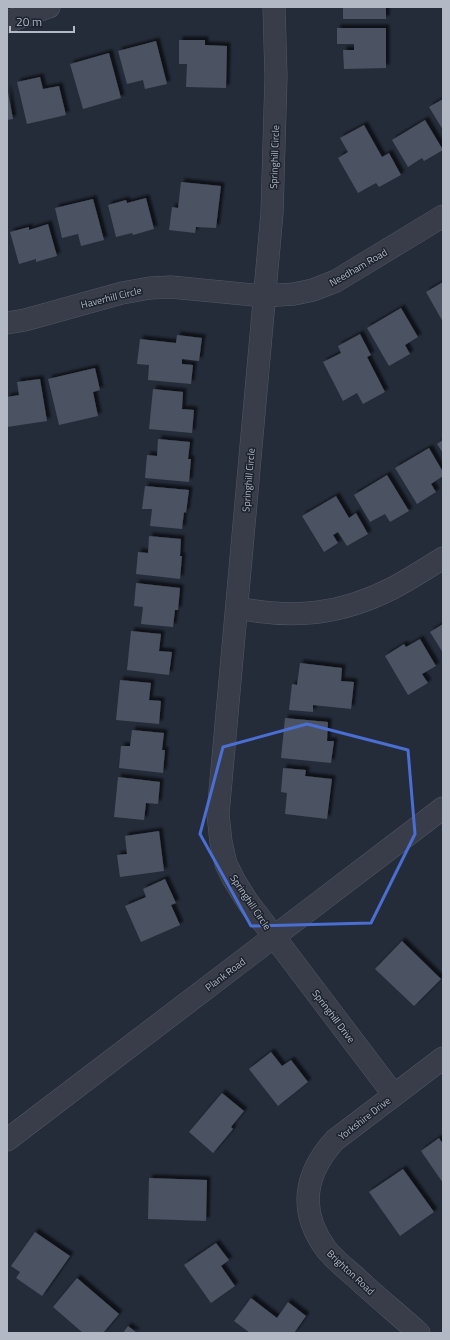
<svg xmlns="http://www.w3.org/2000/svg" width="450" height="1340" viewBox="0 0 450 1340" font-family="'Titillium Web',sans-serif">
  <defs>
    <filter id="shadow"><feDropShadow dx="3.5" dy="-3.5" stdDeviation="1" flood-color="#0009"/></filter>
  </defs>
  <rect width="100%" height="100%" fill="#242b39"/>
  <g fill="#4b5262" filter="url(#shadow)">
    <rect x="343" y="7" width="43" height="12"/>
    <path d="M337,28H386V68L344,69L343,50H354V44H337Z"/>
    <path d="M179,40H205V45L227,46L226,88L186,87L187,64H179Z"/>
    <path d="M156,41L167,84L145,89L143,80L127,84L118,51Z"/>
    <path d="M109,53L121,98L83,109L70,64Z"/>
    <path d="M40,77L43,89L59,86L66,115L27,124L17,82Z"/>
    <path d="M7,87L13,119L7,120Z"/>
    <path d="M443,99V130L429,107Z"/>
    <path d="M425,120L443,150L424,161L422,158L408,167L392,140Z"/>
    <path d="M364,125L382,157L389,153L401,175L379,187L376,183L358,193L338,158L348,152L340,138Z"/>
    <path d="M181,182L221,186L216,228L196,227L195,233L169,230L172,207L178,208Z"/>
    <path d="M146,198L154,229L133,235L132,233L116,237L108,205L126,200L127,203Z"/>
    <path d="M93,199L104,240L81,246L78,234L62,238L55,208Z"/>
    <path d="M48,224L57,256L36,262V259L19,264L10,232L29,227V230Z"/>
    <path d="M443,282V322L426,292Z"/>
    <path d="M401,308L418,337L405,345L410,354L389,366L367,328Z"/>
    <path d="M360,334L371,355L367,357L385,392L363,404L357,393L343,401L323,362L341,353L338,346Z"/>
    <path d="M177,335L202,338L199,361L182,359V364L193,365L191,384L148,380L149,365L137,364L140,339L176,343Z"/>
    <path d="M95,368L100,390L93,392L98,416L59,425L48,379Z"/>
    <path d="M40,379L47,421L7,427V397L19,395L17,382Z"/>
    <path d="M153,389L183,392L182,409L194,410L192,433L149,429Z"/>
    <path d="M158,439L190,442L188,459H191L189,482L145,478L147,455L157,456Z"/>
    <path d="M443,440V453L437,444Z"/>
    <path d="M429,448L443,472V476L431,484L436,492L417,504L395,468Z"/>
    <path d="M387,475L409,511L390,522L385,514L370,522L354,495Z"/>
    <path d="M145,486L189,490L186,513L184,512L182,529L150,526L152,509H142Z"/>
    <path d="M336,496L349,518L356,513L368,534L347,546L338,532L333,535L338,543L324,552L302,516Z"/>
    <path d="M149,536L181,539L180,556H182L180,579L136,574L138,552L148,553Z"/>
    <path d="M136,583L180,588L178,610H175L173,627L141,624L143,607L134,606Z"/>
    <path d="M443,624V653L430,632Z"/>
    <path d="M131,631L161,634L159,651L172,652L169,675L127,670Z"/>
    <path d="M420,639L436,666L422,674L428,683L408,695L385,656L404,644L406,647Z"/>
    <path d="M300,663L342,668L341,681L354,682L351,709L313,705V712L289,710L292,684L297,685Z"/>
    <path d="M120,680L151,683L149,700L161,701L159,724L116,720Z"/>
    <path d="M285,718L328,722L327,741H334L331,763L281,758Z"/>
    <path d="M132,730L164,733L162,750H165L163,773L119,768L121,746H130Z"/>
    <path d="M283,768L306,770L305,776L332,779L327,819L285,814L287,793L281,792Z"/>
    <path d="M118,777L160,782L158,804L146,803L144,820L114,817Z"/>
    <path d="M159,831L164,871L120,877L117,855L127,854L125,836Z"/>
    <path d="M165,879L176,903L171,905L180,925L141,942L125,906L146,897L143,889Z"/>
    <path d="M402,941L441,979L414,1006L375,969Z"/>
    <path d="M271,1052L282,1066L291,1060L308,1082L278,1106L249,1069Z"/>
    <path d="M222,1093L244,1111L231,1127L233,1129L213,1153L189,1132Z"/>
    <path d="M439,1138L443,1144V1183L421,1151Z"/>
    <path d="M403,1169L434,1212L400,1236L369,1192Z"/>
    <path d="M149,1178L207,1180L206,1221L148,1219Z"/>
    <path d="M35,1232L70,1256L42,1296L16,1278L20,1272L11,1266Z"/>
    <path d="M216,1243L229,1260L221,1266L235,1286L211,1303L184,1265Z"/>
    <path d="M77,1278L119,1314L103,1333H83L53,1307Z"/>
    <path d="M251,1298L277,1318L288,1302L306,1316L294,1333H286L285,1332L284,1333H250L234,1321Z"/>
    <path d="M128,1326L137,1333H123Z"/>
  </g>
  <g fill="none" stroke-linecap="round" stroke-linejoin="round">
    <g stroke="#535864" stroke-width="23">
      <g id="minor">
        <path d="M274,7L276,77L272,213L218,814L221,842L226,864L234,880L247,901L394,1095"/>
        <path d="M7,22L49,7"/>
        <path d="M7,323L25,320L122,293L150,288L171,287L264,296L294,294L313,290L336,281L443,216"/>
        <path d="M237,608C295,619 340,615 393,588C410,579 427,568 443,558"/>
        <path d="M7,1140L443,808"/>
        <path d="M419,1333C401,1317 382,1301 364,1285C352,1273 337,1263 326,1249C298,1211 304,1174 335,1140L443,1058"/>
      </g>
    </g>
    <use href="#minor" stroke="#383d49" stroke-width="22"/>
  </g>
  <path fill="none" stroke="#4a6ed2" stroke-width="3" stroke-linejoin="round" d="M307,724L408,750L415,834L371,923L251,926L200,834L223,747Z"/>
  <g text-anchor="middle" stroke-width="3" stroke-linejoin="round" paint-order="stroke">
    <g font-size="10" fill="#b3b8c5" stroke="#1d232e">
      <text transform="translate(274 157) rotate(-88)" y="4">Springhill Circle</text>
      <text transform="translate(358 267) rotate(-30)" y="4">Needham Road</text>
      <text transform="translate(111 297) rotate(-14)" y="4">Haverhill Circle</text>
      <text transform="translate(248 480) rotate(-85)" y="4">Springhill Circle</text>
      <text transform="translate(251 902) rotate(56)" y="4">Springhill Circle</text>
      <text transform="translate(225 974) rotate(-37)" y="4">Plank Road</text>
      <text transform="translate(334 1016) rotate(53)" y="4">Springhill Drive</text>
      <text transform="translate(364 1118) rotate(-38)" y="4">Yorkshire Drive</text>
      <text transform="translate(351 1272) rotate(43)" y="4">Brighton Road</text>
    </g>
  </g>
  <rect width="450" height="1340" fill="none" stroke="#b3b8c5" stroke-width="16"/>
  <path d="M10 26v6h64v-6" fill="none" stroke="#b3b8c5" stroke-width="2"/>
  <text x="16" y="26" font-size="12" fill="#b3b8c5" stroke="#1d232e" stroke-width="3" paint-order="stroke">20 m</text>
</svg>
